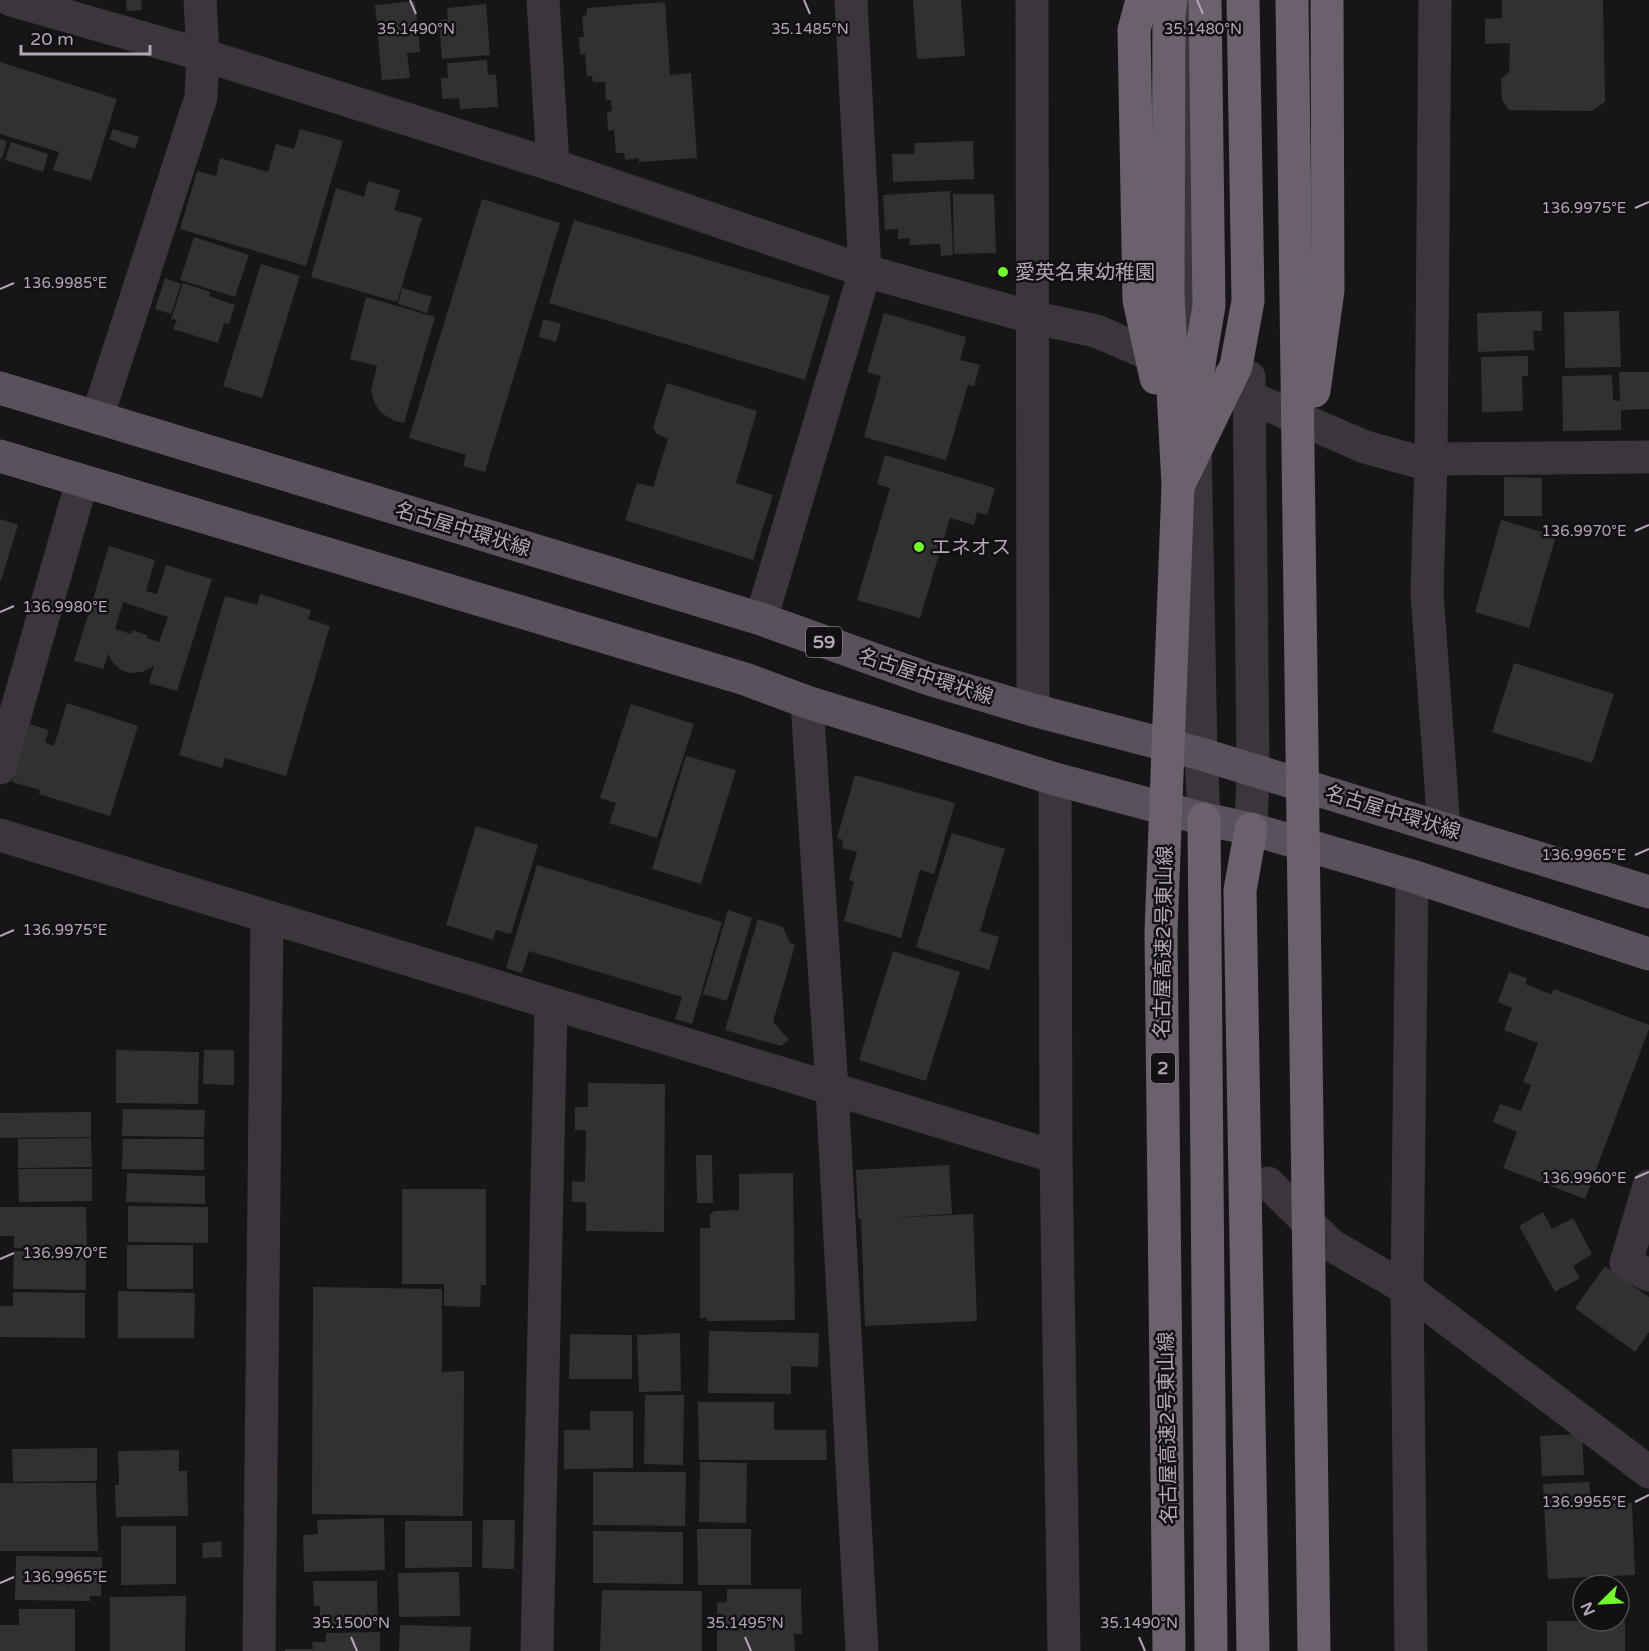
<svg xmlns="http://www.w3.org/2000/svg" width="1649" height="1651" viewBox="0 0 1649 1651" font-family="'Varela Round','Noto Sans JP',sans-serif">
  <rect width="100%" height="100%" fill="#171517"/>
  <g fill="#333033" fill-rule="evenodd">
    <path d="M126,0H141L142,10L127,11Z"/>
    <path d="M913,0H961L965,56L917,59Z"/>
    <path d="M1502,0H1603L1605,102L1592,111L1509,110L1502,100L1501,79L1509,72L1510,44L1509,43L1485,44V19L1502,18Z"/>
    <path d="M415,1L420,52L407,53L410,78L382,80L375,5Z"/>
    <path d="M665,2L670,75L691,73L697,158L639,162V158L625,160L624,153H616L614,130L608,131L607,112L612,111L611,100H606L605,82H593L592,76H587L585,54H580L579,37H584L582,16L587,15V8Z"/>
    <path d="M486,4L490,55L442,59L439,20L448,19L447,8Z"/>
    <path d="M487,60L488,75L496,74L498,107L460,109L459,98L442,99L441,78H448L447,63Z"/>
    <path d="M0,62L117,99L91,181L53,170L59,152L0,134Z"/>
    <path d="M113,129L139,137L135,149L109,139Z"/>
    <path d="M300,129L343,141L306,266L180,229L197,171L216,176L220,158L268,172L276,144L294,149Z"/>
    <path d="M0,139L7,141L2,159L0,158Z"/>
    <path d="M973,141L974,179L893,182L892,154H914L915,143Z"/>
    <path d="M11,142L48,154L43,172L5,160Z"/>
    <path d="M368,181L400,190L394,210L422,218L397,302L311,277L336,188L364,197Z"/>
    <path d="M950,191L953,255L941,256L940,244L909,245L910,238L898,239V229L885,230L883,195Z"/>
    <path d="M953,194H994L996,253L954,254Z"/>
    <path d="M482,199L560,223L485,472L463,466L466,455L409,438Z"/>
    <path d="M574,220L830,296L805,380L549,303Z"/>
    <path d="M194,237L249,255L235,297L180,280Z"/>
    <path d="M261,264L300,276L262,398L223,386Z"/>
    <path d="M165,278L181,284L171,314L155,309Z"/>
    <path d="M183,283L210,292L209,296L235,305L229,324L224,323L218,343L173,329L177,320L171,319Z"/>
    <path d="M402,288L432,297L427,313L398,304Z"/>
    <path d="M366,297L435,317L404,423L395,421L381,413L375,404L371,391L377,366L350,359Z"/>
    <path d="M1542,311V331H1533L1534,350L1478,352L1477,313Z"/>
    <path d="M1619,311L1621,367L1565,368L1564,312Z"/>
    <path d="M884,313L966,337L960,360L980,365L974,386L968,385L946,460L864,437L881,376L867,372Z"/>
    <path d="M543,319L561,324L556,342L539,337Z"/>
    <path d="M1528,356V376H1522L1523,411L1482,412L1481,357Z"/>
    <path d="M1619,372H1649V409L1621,410V430L1563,431L1562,376L1612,375L1613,400L1620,401Z"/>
    <path d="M667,383L757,411L736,483L773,495L753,560L625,520L637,483L653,487L668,439L657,434L653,428Z"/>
    <path d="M885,455L995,488L987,515L977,512L974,525L950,518L920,618L857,600L890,488L877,484Z"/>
    <path d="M1504,477L1542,478V516H1504Z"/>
    <path d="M0,519L18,525L1,580H0Z"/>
    <path d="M1501,520L1556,536L1529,628L1475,612Z"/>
    <path d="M109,546L155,560L146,591L157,594L166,565L212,579L177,691L149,683L154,666L142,672L129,673L121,670L113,663L108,654L103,669L74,661ZM123,602L168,617L159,642L147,638V635L132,630L131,634L115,629Z"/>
    <path d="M260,594L311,610L308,619L330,626L286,776L225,758L222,768L179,755L225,596L257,605Z"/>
    <path d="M1514,663L1614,694L1592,763L1492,732Z"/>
    <path d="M67,703L138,726L110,816L39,794L40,790L12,782L30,724L49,730L45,742L54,746Z"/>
    <path d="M631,704L694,724L657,838L609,823L616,803L600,798Z"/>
    <path d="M686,756L736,770L701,884L652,869Z"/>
    <path d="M855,775L955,803L934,874L920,870L901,938L844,921L854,882L849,880L857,852L842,848L843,840L837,838Z"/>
    <path d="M476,826L538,845L511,934L496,930L493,940L446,925Z"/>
    <path d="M952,833L1005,849L980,931L999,937L989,970L916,947Z"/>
    <path d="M537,865L722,922L692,1024L675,1019L682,997L529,951L522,973L506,968Z"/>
    <path d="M728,910L752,918L727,1001L703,994Z"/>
    <path d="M758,919L783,927L790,943L795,945L773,1022L789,1040L781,1046L725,1030Z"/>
    <path d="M893,951L960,972L926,1081L859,1060Z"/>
    <path d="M1509,972L1527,978L1525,984L1551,994L1554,989L1649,1025V1029L1585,1199L1503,1168L1517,1132L1493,1122L1500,1104L1521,1111L1531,1085L1523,1082L1538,1043L1504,1030L1512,1008L1498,1002Z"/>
    <path d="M116,1050L199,1052L198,1104L116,1103Z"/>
    <path d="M204,1050H234V1085L203,1084Z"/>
    <path d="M588,1083L665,1084L664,1232L586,1231V1202H572V1181L585,1182L586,1130H575V1107H588Z"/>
    <path d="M123,1109L205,1110L204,1137L122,1136Z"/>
    <path d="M91,1112V1137L0,1138V1113Z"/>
    <path d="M91,1138L92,1167L18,1168V1139Z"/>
    <path d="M123,1139H204V1170L122,1169Z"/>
    <path d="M696,1155H712L713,1203H697Z"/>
    <path d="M949,1165L952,1214L887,1218L973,1214L977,1321L865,1326L861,1219H858L856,1170Z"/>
    <path d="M18,1169H92V1201L19,1202Z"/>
    <path d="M127,1173L205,1176V1204L126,1202Z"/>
    <path d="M793,1173L795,1320L707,1321V1318H700V1228H710V1215L714,1211L739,1210V1174Z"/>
    <path d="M402,1189H486V1285H481L480,1307L444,1306V1284H402Z"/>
    <path d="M128,1206L208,1207V1243L128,1242Z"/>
    <path d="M0,1207H86L87,1249L14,1248V1236H0Z"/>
    <path d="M1543,1212L1552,1229L1573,1218L1592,1254L1573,1266L1580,1278L1555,1292L1519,1226Z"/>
    <rect x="127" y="1245" width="66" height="44"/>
    <path d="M14,1251L86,1252V1290L13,1289Z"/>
    <path d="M1605,1266L1649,1297V1332L1635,1352L1575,1308Z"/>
    <path d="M313,1287L442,1289V1372L464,1371L463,1516L312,1514Z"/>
    <path d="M118,1291L195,1293L194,1338H118Z"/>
    <path d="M13,1292L85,1293V1338L0,1337V1306H13Z"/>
    <path d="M709,1331L819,1333L818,1367L791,1366V1394L708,1393Z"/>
    <path d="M680,1333L681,1391L639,1392L637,1335Z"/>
    <path d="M570,1334L632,1335V1379H569Z"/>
    <path d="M645,1395H684L683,1465L644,1464Z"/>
    <path d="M698,1402H774V1430H826L827,1460H699Z"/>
    <path d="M590,1411H633V1468L564,1469V1430H590Z"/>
    <path d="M1582,1434L1584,1475L1542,1476L1540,1436Z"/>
    <path d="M97,1448V1481L13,1482L12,1449Z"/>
    <path d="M179,1450V1471H187L188,1516L116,1517L115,1485H119L118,1451Z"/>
    <path d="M700,1462L747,1463L746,1523L699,1522Z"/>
    <path d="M593,1472H686L685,1526L593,1525Z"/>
    <path d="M1589,1482L1591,1505L1632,1503L1635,1575L1548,1579L1543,1484Z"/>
    <path d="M0,1483H96L98,1551H0Z"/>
    <path d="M384,1518L385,1570L304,1572L303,1535L318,1534L317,1520Z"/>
    <path d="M483,1520H515L514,1569L482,1568Z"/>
    <path d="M405,1521H472V1567L405,1568Z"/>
    <path d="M121,1526H176V1584L121,1585Z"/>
    <path d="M697,1529H751V1585H698Z"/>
    <path d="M593,1531L683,1532V1584L593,1583Z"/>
    <path d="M221,1541L222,1557L203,1558L202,1543Z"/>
    <path d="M16,1556L102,1557L101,1596H90V1601L15,1600Z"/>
    <path d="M459,1572L460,1616L399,1617L398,1573Z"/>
    <path d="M313,1581H377L378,1624L320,1625V1606H314Z"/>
    <path d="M727,1589H801L802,1634H794L795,1651H717V1603L727,1602Z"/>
    <path d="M602,1590L702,1591V1651H600Z"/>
    <path d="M186,1596L185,1651H110V1597Z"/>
    <path d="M19,1609H75V1651H0V1625H19Z"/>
    <rect x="1547" y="1621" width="78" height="30"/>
    <path d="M400,1625L471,1627L470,1651H399Z"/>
    <path d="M380,1632V1651H285V1649H313L312,1642H326V1633Z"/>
  </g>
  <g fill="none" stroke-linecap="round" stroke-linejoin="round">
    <g stroke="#3b353c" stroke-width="33">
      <path d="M11,0L203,55L553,165L865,271L1031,317L1096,331L1365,447L1430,465"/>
      <path d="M543,0L553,165"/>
      <path d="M1032,0L1033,710"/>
      <path d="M1187,0L1193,349"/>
      <path d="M1435,0L1431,459L1427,593L1444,828"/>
      <path d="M1249,377L1253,770L1251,829"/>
      <path d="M97,418L201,97L203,55L200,0"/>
      <path d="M1195,443L1201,754L1204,819"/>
      <path d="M1431,459L1649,457"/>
      <path d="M761,619L865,271L851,0"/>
      <path d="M807,702L832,1089L862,1651"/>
      <path d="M0,768L82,481"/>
      <path d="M1055,779L1056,1157L1064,1651"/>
      <path d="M0,835L1056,1157"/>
      <path d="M1268,1183L1331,1245L1407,1289L1649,1472"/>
      <path d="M1649,1186L1626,1263L1649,1275"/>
      <path d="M259,1651L267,917"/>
      <path d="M537,1651L551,1004"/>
      <path d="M1411,1651L1407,1289L1412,876"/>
    </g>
    <g stroke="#59515b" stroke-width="33">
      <path d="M0,388L761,619L929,679L1033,710L1201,754L1649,892"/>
      <path d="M0,456L745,679L807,702L1055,779L1204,819L1251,829L1412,876L1649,954"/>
    </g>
    <g stroke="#6a616d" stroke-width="33">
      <path d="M1142,0L1134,30L1139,300L1156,378"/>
      <path d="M1292,0L1314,1651"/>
      <path d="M1314,391L1328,290L1327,0"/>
      <path d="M1188,428L1209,306L1205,0"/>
      <path d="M1179,484L1236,366L1248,301L1243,0"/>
      <path d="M1204,819L1211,1651"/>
      <path d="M1251,829L1240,890L1253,1651"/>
      <path d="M1169,1651L1161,932L1178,486L1168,294L1169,16L1171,0"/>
    </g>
  </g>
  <path fill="none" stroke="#b2a6b7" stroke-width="2" d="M410,0L416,14M804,0L810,14M1197,0L1203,14M1635,208L1649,202M0,289L14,283M1635,531L1649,525M0,612L14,606M1635,855L1649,849M0,936L14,930M1635,1178L1649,1172M0,1259L14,1253M1635,1502L1649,1495M0,1583L14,1577M351,1637L357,1651M745,1637L751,1651M1139,1637L1145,1651"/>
  <g fill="#71f92a" stroke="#121012" stroke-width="2">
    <circle cx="1003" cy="272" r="6"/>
    <circle cx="919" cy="547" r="6"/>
  </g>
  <g text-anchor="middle" stroke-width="5" stroke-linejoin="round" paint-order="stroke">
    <g fill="#121012" stroke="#827986" stroke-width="1.5">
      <rect x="806" y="627" width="36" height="30" rx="4.5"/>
      <rect x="1151" y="1053" width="24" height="30" rx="4.5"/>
    </g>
    <g font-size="18" font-weight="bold" fill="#b2a6b7">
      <text x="824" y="648">59</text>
      <text x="1163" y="1074">2</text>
    </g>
    <g font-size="20" fill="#b2a6b7" stroke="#121012" text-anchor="start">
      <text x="1015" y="279">愛英名東幼稚園</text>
      <text x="931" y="554">エネオス</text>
    </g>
    <g font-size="20" fill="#b2a6b7" stroke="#121012">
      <text transform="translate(463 529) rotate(17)" y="7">名古屋中環状線</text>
      <text transform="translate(926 676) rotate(18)" y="7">名古屋中環状線</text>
      <text transform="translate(1393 812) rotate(17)" y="7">名古屋中環状線</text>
      <text transform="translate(1163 942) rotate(-89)" y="7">名古屋高速2号東山線</text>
      <text transform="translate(1167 1428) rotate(-91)" y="7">名古屋高速2号東山線</text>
    </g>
  </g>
  <g font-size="15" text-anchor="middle" fill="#b2a6b7" stroke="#121012" stroke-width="5" stroke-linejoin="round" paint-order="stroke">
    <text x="416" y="34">35.1490°N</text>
    <text x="810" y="34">35.1485°N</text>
    <text x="1203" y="34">35.1480°N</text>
    <text x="1584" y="213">136.9975°E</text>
    <text x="65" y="288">136.9985°E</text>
    <text x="1584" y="536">136.9970°E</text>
    <text x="65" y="612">136.9980°E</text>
    <text x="1584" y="860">136.9965°E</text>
    <text x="65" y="935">136.9975°E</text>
    <text x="1584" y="1183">136.9960°E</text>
    <text x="65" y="1258">136.9970°E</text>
    <text x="1584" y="1507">136.9955°E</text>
    <text x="65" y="1582">136.9965°E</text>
    <text x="351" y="1628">35.1500°N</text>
    <text x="745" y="1628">35.1495°N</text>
    <text x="1139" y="1628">35.1490°N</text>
  </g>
  <g transform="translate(1601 1603) rotate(246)"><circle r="28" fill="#121012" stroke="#524c54" stroke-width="1.5"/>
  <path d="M0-4.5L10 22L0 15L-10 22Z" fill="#71f92a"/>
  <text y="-9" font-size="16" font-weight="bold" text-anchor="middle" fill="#b2a6b7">N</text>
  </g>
  <path d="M21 45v9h129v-9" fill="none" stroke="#b2a6b7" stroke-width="3"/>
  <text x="30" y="45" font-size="18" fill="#b2a6b7" stroke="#121012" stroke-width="4.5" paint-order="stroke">20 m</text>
</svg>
